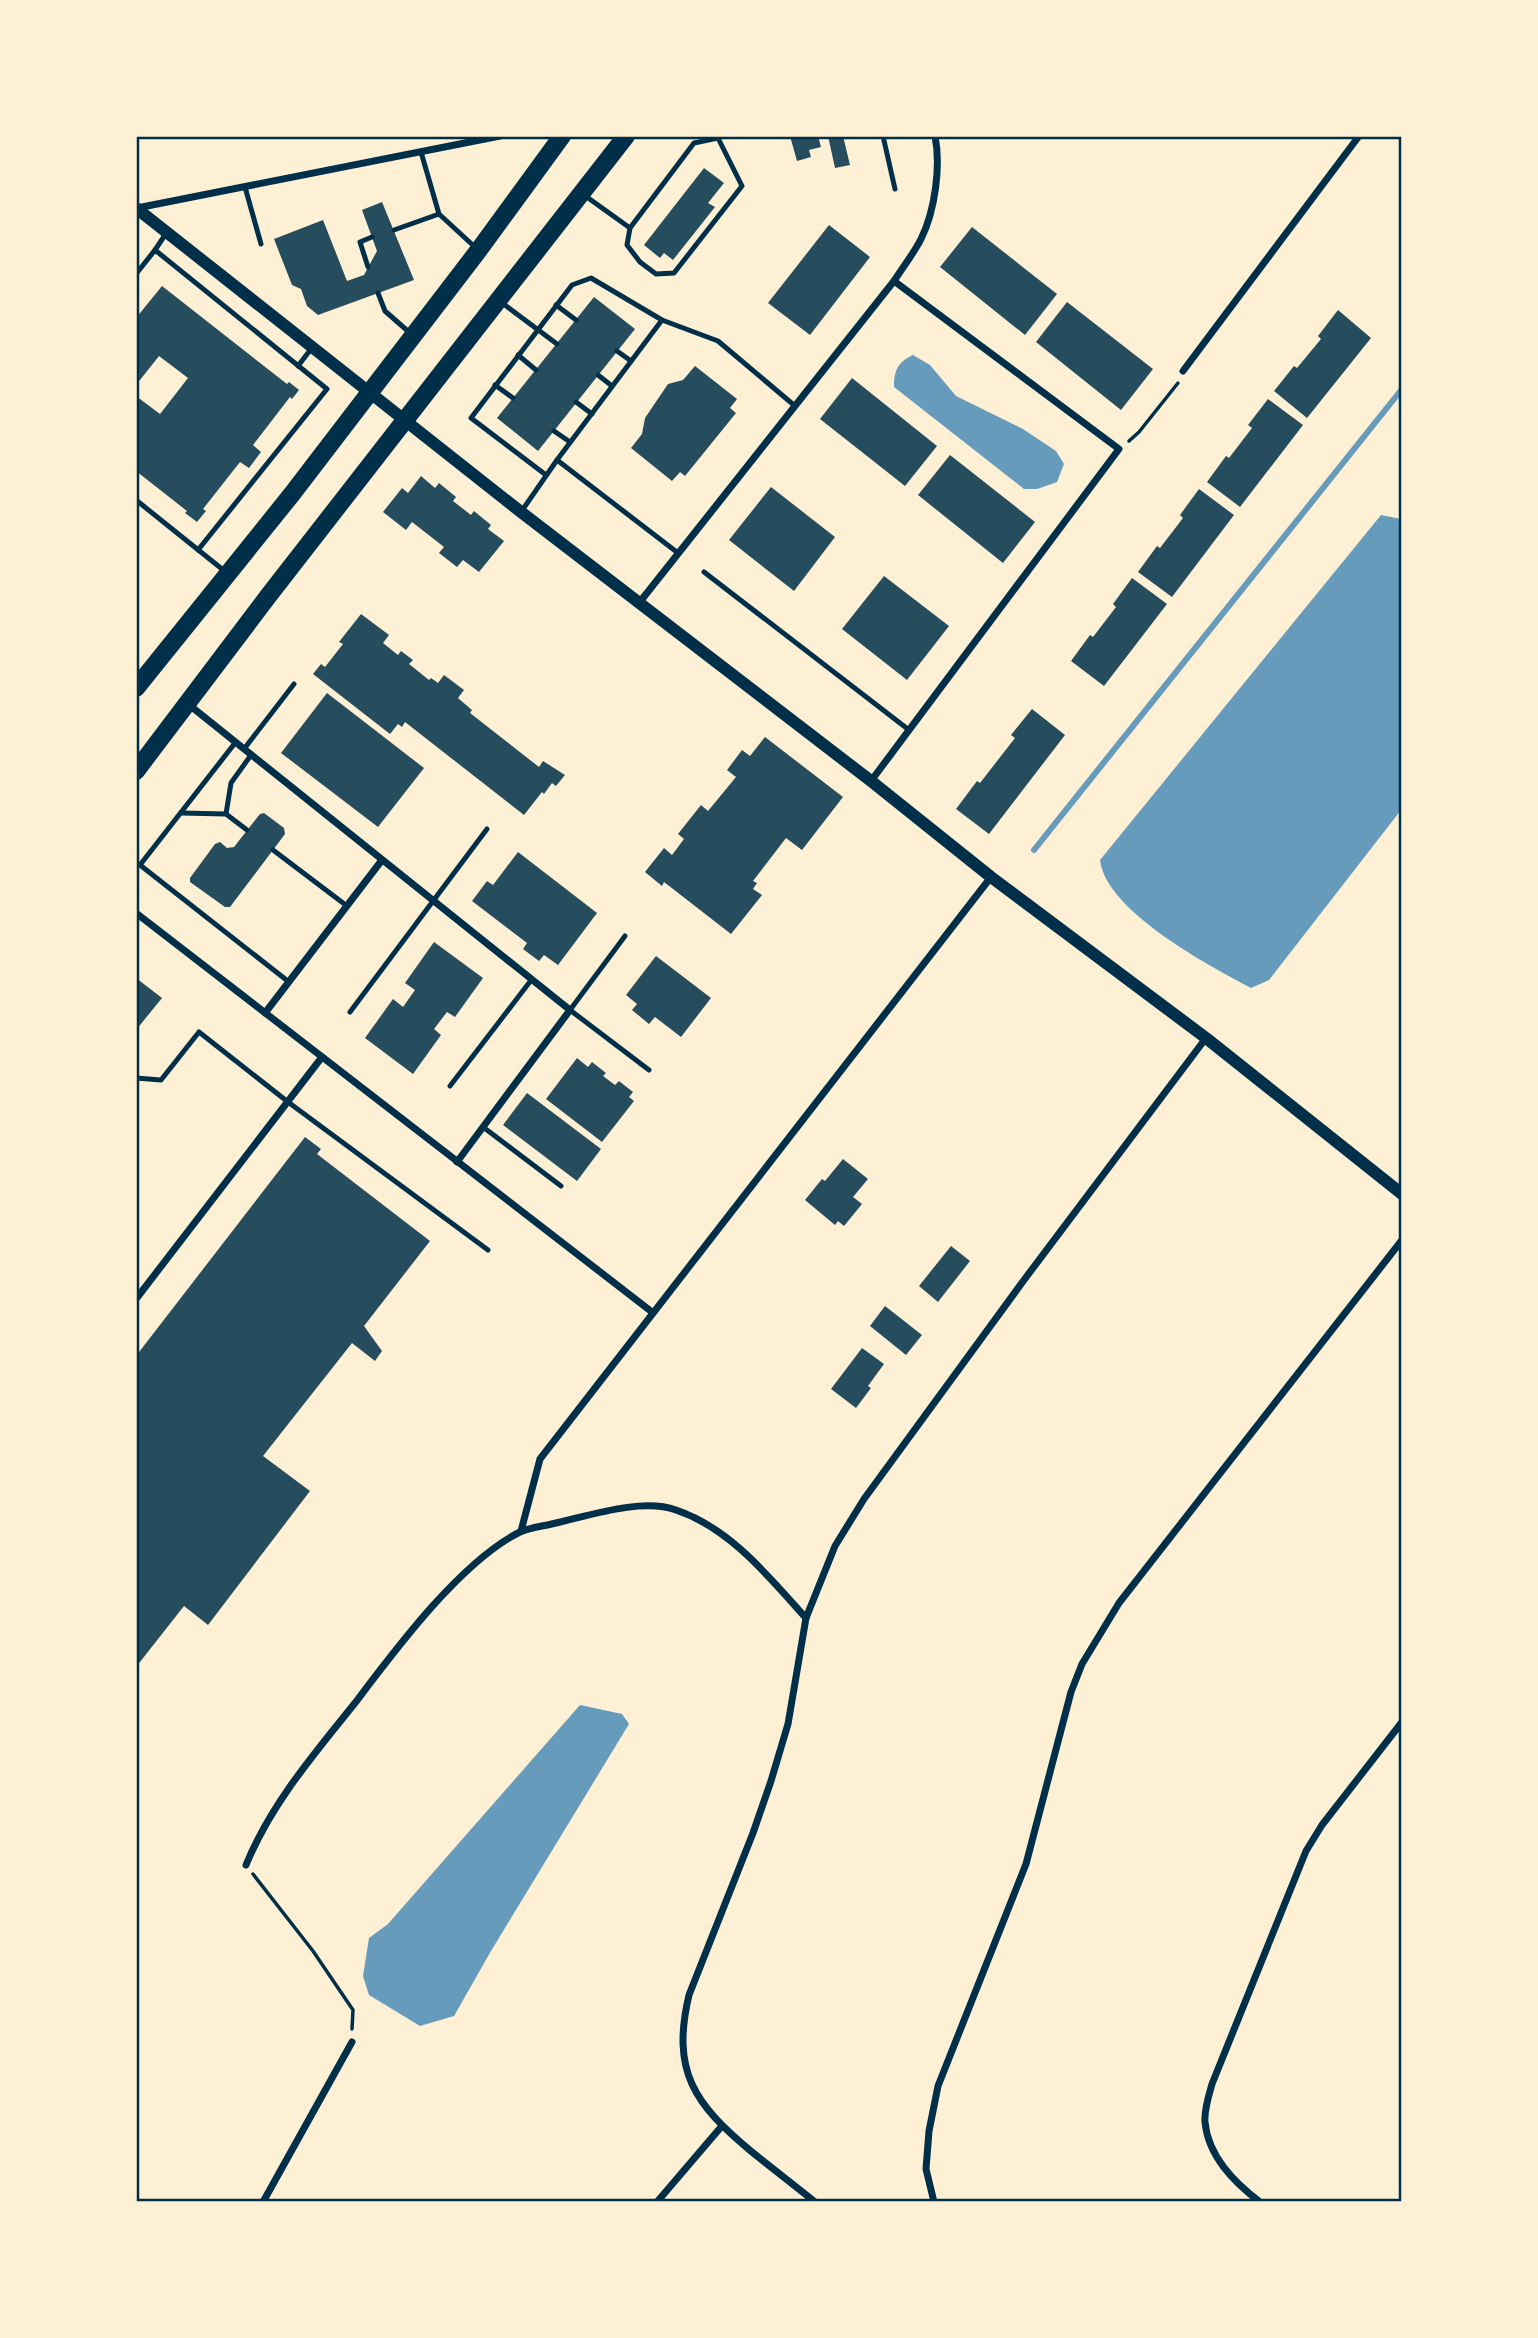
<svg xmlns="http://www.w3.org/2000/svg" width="1538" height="2338" viewBox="0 0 1538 2338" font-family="Signika,sans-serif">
  <rect width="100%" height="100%" fill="#fdf0d5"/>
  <g fill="#669bbc">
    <path d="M913,355L930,365L956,396L1023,429L1056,451L1064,464L1057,482L1037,489H1024L894,387C894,370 898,362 913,355Z"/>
    <path d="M1381,515L1401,519V810L1269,980L1251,988C1208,965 1106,911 1100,860Z"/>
    <path d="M580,1705L622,1714L629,1724L491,1951L454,2016L420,2026L369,1995L363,1976L369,1938L388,1924Z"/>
  </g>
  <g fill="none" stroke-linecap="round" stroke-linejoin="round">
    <path stroke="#669bbc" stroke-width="6" d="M1034,850L1402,389"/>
  </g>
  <g fill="#264d5e">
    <path d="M790,136H818L821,147L809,150L811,157L797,161Z"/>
    <path d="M828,136H843L850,165L835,168Z"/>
    <path d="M704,168L724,183L708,203L715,207L673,260L664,253L660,258L644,245Z"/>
    <path d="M382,202L414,280L318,315L307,306L301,289L292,285L274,239L323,220L347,281L364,275L377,251L362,210Z"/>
    <path d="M829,225L870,257L810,335L768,303Z"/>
    <path d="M972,227L1057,294L1025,335L940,267Z"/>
    <path d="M162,286L287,384L289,382L299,390L292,399L290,397L253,445L261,452L249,468L240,462L203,509L206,511L197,522L185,513L187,511L136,471V396L160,414L188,378L159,356L136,385V318Z"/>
    <path d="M594,297L635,329L538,451L497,418Z"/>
    <path d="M1067,302L1153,369L1121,410L1036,342Z"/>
    <path d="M1338,310L1371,338L1307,418L1274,391L1294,366L1297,368L1321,339L1318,336Z"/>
    <path d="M695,366L737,399L730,408L736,413L685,476L680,472L672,481L631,448L642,434L645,418L668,384L683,380Z"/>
    <path d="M852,378L937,446L905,486L820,419Z"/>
    <path d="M1268,399L1303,425L1240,507L1207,482L1226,456L1229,458L1252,428L1248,425Z"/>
    <path d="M950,455L1035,522L1003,563L918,495Z"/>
    <path d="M421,476L435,488L439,483L456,497L453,501L471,515L474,511L491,525L488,529L504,541L479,572L463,560L457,567L439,553L444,547L412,522L406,530L383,512L402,488L408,493Z"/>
    <path d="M771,487L835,537L794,591L729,540Z"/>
    <path d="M1199,489L1234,515L1172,597L1138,572L1157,546L1160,548L1183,518L1180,515Z"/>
    <path d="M884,576L949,626L907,680L842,629Z"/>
    <path d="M1132,578L1167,604L1104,686L1071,661L1090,635L1093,637L1116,607L1113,604Z"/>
    <path d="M361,614L389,635L383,643L398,655L401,651L413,660L409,664L429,680L431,678L438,683L444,675L464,690L458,698L472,710L470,713L539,767L543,761L565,775L556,786L552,783L544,794L542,792L524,815L405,722L402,727L398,724L390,734L313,674L321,664L325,667L343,644L339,642Z"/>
    <path d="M327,693L424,768L378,827L281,753Z"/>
    <path d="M1032,709L1065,735L989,834L956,809L977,781L980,783L1015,738L1011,735Z"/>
    <path d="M765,737L843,797L802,850L786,838L753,881L757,883L753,889L762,895L731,934L664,882L662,886L645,872L664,848L672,855L684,839L678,834L701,805L708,811L736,777L727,770L742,750L750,756Z"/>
    <path d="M264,813L284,828L285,834L230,907H225L190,882V878L215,844L220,842L227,848L234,847L260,814Z"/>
    <path d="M518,852L597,913L558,965L544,955L539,961L523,949L527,943L472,901L487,881L493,885Z"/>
    <path d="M434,942L483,978L455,1017L447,1012L434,1029L441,1035L413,1074L365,1038L393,999L403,1007L415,990L405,983Z"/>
    <path d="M656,956L711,998L681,1037L655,1017L649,1024L632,1010L637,1004L626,995Z"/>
    <path d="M136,978L162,998L136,1030Z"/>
    <path d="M577,1058L588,1067L592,1062L606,1073L603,1076L615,1085L619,1081L633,1092L629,1097L634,1101L602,1142L546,1099Z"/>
    <path d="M527,1093L601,1149L577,1181L503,1125Z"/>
    <path d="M305,1137L321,1149L317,1154L430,1241L364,1326L382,1351L375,1361L352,1343L263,1456L310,1491L208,1625L184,1606L136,1667V1356Z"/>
    <path d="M843,1159L868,1179L853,1197L862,1204L844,1226L838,1221L835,1225L805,1200L822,1179L825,1181Z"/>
    <path d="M951,1246L970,1261L938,1302L919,1286Z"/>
    <path d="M885,1306L922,1335L906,1355L870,1326Z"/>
    <path d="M862,1348L884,1364L868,1386L871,1388L856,1408L831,1389Z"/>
  </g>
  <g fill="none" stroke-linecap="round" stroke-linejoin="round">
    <g stroke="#003049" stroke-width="3.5">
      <path d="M1129,441L1139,432L1178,383"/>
      <path d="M253,1874L313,1951L353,2010L352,2029"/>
    </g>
    <g stroke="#003049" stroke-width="5">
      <path d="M883,136L895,189"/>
      <path d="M421,152L439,214L476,248"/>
      <path d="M245,187L261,244"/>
      <path d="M584,195L630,228L694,143L718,138L717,136"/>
      <path d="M630,228L627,245L640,262L656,274L674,273L742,186L718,138"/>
      <path d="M394,230L439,214"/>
      <path d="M155,250L167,232"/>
      <path d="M368,267L360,242L372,237"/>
      <path d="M136,274L155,250L327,389L198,550"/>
      <path d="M378,293L385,311L410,333"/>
      <path d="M501,302L557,344"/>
      <path d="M556,305L576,320"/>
      <path d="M617,351L631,361"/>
      <path d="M518,355L536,370"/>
      <path d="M298,366L311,349"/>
      <path d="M598,375L612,386"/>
      <path d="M495,385L513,398"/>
      <path d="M576,402L592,414"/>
      <path d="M554,431L570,442"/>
      <path d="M557,460L678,553"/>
      <path d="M546,475L471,418L572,285L591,278L662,320L718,341L795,406"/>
      <path d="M136,500L227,573"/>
      <path d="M521,512L557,460L662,320"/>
      <path d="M704,572L909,730"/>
      <path d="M235,743L140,865L289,982"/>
      <path d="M244,749L294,684"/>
      <path d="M181,813L226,814L247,830"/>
      <path d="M226,814L231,783L251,755"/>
      <path d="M273,850L347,906"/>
      <path d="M625,936L570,1010L649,1070"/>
      <path d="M350,1012L487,829"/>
      <path d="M136,1078L161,1080L199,1032L288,1102L488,1250"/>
      <path d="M450,1086L532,979"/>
      <path d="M483,1127L561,1186"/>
    </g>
    <g stroke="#003049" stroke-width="7">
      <path d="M137,208L500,136"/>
      <path d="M1183,371L1359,136"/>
      <path d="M639,603L894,281C903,267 914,253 921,239C935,211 941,166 935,136"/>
      <path d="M188,704L570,1010L457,1162"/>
      <path d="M871,781L1119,449L894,281"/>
      <path d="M136,913L652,1312"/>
      <path d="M265,1013L382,860"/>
      <path d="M136,1299L322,1057"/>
      <path d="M521,1531L540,1459L991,877"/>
      <path d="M246,1865C271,1804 314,1754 355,1703C395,1650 461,1561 520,1532C531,1527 545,1526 556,1523C591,1515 642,1498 676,1510C730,1528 769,1577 806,1618"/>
      <path d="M263,2202L352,2042"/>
      <path d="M657,2202L721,2127"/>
      <path d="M815,2202C794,2185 773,2169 752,2152C694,2104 671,2071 689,1995L753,1833L771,1781L788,1724L806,1618L835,1546L864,1499L1024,1280L1206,1038"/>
      <path d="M934,2202L926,2169L929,2131L938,2086L1026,1864L1071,1692L1082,1664L1119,1603L1402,1240"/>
      <path d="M1260,2202C1234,2182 1208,2156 1205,2122C1204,2109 1209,2095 1212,2084L1306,1851L1322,1825L1402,1722"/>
    </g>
    <path stroke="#003049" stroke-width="12" d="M136,208L521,512L871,781L991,877L1206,1038L1402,1194"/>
    <g stroke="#003049" stroke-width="18">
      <path d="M136,688L292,494L478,251L562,136"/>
      <path d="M136,771L269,595L626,136"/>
    </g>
  </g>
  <rect width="1538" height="2338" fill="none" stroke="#fdf0d5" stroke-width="276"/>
  <rect x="138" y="138" width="1262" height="2062" fill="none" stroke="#003049" stroke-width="2.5"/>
</svg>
